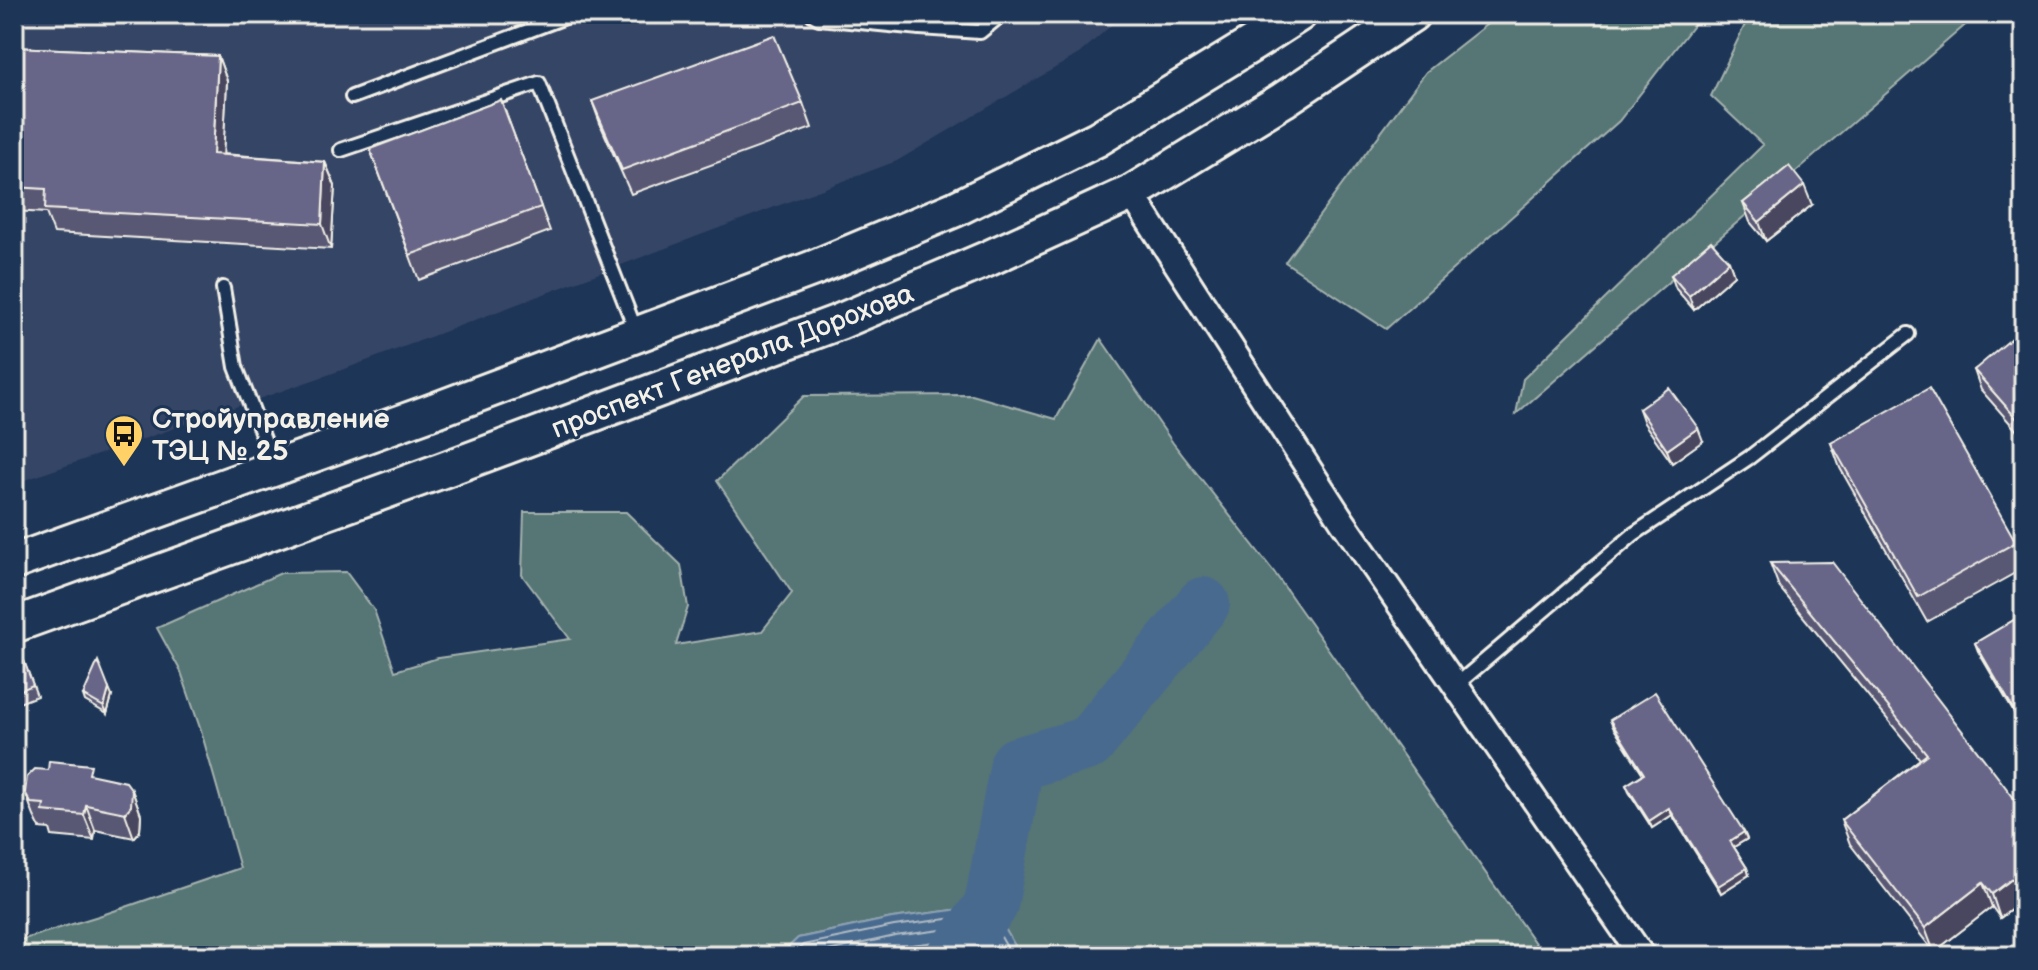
<svg xmlns="http://www.w3.org/2000/svg" width="2038" height="970" viewBox="0 0 2038 970" font-family="'Balsamiq Sans',sans-serif">
  <rect width="100%" height="100%" fill="#1d3557"/>
  <filter id="ink" filterUnits="userSpaceOnUse"><feTurbulence type="fractalNoise" baseFrequency=".0125" numOctaves="2"/><feDisplacementMap in="SourceGraphic" scale="16" xChannelSelector="R" yChannelSelector="G"/><feConvolveMatrix kernelMatrix="1 2 1 2 8 2 1 2 1" color-interpolation-filters="sRGB"/></filter>
  <g filter="url(#ink)">
    <path fill="#344466" d="M14,14H1124L1079,54L897,161L345,369L14,484Z"/>
    <g fill="#567574" stroke="#a5b3ae" stroke-width="2">
      <path d="M1500,14H1702L1619,121L1386,329L1285,262L1426,72Z"/>
      <path d="M1750,14H1978L1516,414L1523,379L1763,145L1711,96Z"/>
      <path d="M1101,339L1173,443L1274,572L1544,956H1021L991,905L892,918L798,938L779,956H14V942L105,914L240,868L201,731L181,672L157,628L281,573L346,572L374,610L395,671L438,658L570,639L522,575L524,512H626L681,565L688,607L676,645L762,631L792,593L717,481L804,396L972,395L1056,419Z"/>
    </g>
    <path fill="#496b8f" stroke="#8da1b3" stroke-width="2" d="M991,905L1021,956H779L798,938L892,918Z"/>
    <g fill="none" stroke-linecap="round" stroke-linejoin="round">
      <g stroke="#b0bbc4" stroke-width="2">
        <path d="M791,956L803,945L894,926L985,914L989,916L1012,956"/>
        <path d="M805,956L895,936L980,925L983,926L1000,956"/>
        <path d="M856,956L897,947L973,937L977,939L986,956"/>
      </g>
      <path stroke="#496b8f" stroke-width="54" d="M954,956L991,905L1017,764L1089,743L1203,604"/>
      <g stroke="#f4f1e8" stroke-width="18">
        <g id="lane">
          <path d="M812,14L819,18L920,28L939,14"/>
          <path d="M920,28L980,32L1002,14"/>
          <path d="M352,97L565,17L568,14"/>
          <path d="M341,150L539,83L636,331"/>
          <path d="M223,288L236,367L274,465"/>
          <path d="M1455,686L1634,534L1750,457L1908,334"/>
          <path d="M14,819L17,814"/>
        </g>
      </g>
      <g stroke="#f4f1e8" stroke-width="30">
        <path id="street" d="M1131,193L1343,522L1642,956"/>
      </g>
      <g stroke="#f4f1e8" stroke-width="40">
        <g id="secondary">
          <path d="M14,562L428,413L814,268L955,209L1097,139L1254,43L1299,14"/>
          <path d="M14,625L443,470L839,322L987,259L1131,193L1283,100L1412,14"/>
        </g>
      </g>
      <use href="#lane" stroke="#1d3557" stroke-width="12"/>
      <use href="#street" stroke="#1d3557" stroke-width="24"/>
      <use href="#secondary" stroke="#1d3557" stroke-width="34"/>
    </g>
    <g fill="#595875" stroke="#f4f1e8" stroke-width="2">
      <path d="M14,47L218,56L227,81L223,154L325,162L335,186L331,249L54,233L46,213L14,211Z"/>
      <path d="M501,100L550,231L419,280L370,149Z"/>
      <path d="M592,101L803,103L812,128L631,194L601,126Z"/>
      <path d="M1743,203L1812,205L1766,241L1750,222Z"/>
      <path d="M1729,261L1734,275L1694,310L1676,289L1671,275Z"/>
      <path d="M2024,339V439L1981,390L1974,370Z"/>
      <path d="M1639,409L1703,441L1672,463L1644,423Z"/>
      <path d="M1831,443L2016,542L2024,568L1927,622L1840,468Z"/>
      <path d="M1770,563L2024,811V900L2000,918L1992,907L1934,952L1850,844L1841,820L1920,759L1779,587Z"/>
      <path d="M2024,614V730L1978,651L1975,643Z"/>
      <path d="M24,661L37,696L14,705V665Z"/>
      <path d="M83,695L112,696L107,714L85,701Z"/>
      <path d="M1610,720L1744,832L1747,839L1734,847L1747,868L1749,875L1721,893L1672,815L1652,828L1629,792L1626,785L1643,774L1613,727Z"/>
      <path d="M132,790L141,815L140,831L134,838L95,830L94,840L52,836L50,829L40,828L34,816L25,792Z"/>
    </g>
    <g fill="#49475f" stroke="#f4f1e8" stroke-width="2">
      <path d="M218,56L227,81L222,178L213,154Z"/>
      <path d="M325,162L335,186L331,249L322,224Z"/>
      <path d="M1804,185L1812,205L1766,241L1759,222Z"/>
      <path d="M1729,261L1734,275L1694,310L1689,296Z"/>
      <path d="M1698,428L1703,441L1672,463L1667,450Z"/>
      <path d="M109,689L112,696L107,714L104,707Z"/>
      <path d="M132,790L141,815L140,831L134,838L125,813Z"/>
      <path d="M86,805L95,830L94,840L84,815Z"/>
      <path d="M1669,808L1672,815L1652,828L1649,821Z"/>
      <path d="M1744,832L1747,839L1732,848L1730,841Z"/>
      <path d="M1747,868L1749,875L1721,893L1718,886Z"/>
      <path d="M2017,875L2024,896V900L2000,918L1992,894Z"/>
      <path d="M1983,883L1992,907L1934,952L1925,928Z"/>
    </g>
    <g fill="#686688" stroke="#f4f1e8" stroke-width="2">
      <path d="M774,35L803,103L622,170L592,101Z"/>
      <path d="M14,47L218,56L213,154L325,162L322,224L45,209L46,189L14,187Z"/>
      <path d="M501,100L541,207L410,255L370,149Z"/>
      <path d="M1789,166L1804,185L1759,222L1743,203Z"/>
      <path d="M1711,241L1729,261L1689,296L1671,275Z"/>
      <path d="M2018,333L2024,339V427L1974,370Z"/>
      <path d="M1669,388L1698,428L1667,450L1639,409Z"/>
      <path d="M1929,388L2016,542L1918,597L1831,443Z"/>
      <path d="M1832,562L2024,811V884L2017,875L1992,894L1983,883L1925,928L1841,820L1927,754L1770,563Z"/>
      <path d="M2024,614V727L1975,643Z"/>
      <path d="M24,661L33,685L14,693V665Z"/>
      <path d="M98,661L109,689L104,707L83,695Z"/>
      <path d="M1655,692L1744,832L1730,841L1747,868L1718,886L1669,808L1649,821L1626,785L1644,774L1610,720Z"/>
      <path d="M49,761L91,765L89,774L126,782L132,790L131,806L125,813L86,805L84,815L43,811L44,804L31,803L25,792L27,777L35,769L48,770Z"/>
    </g>
  </g>
  <defs>
    <g id="bus-pin" transform="scale(2)"><path d="M0 17L-7.5 6A9.5 9.5 0 1 1 7.5 6Z" fill="#ffd166" stroke="#1d3557"/><path d="M-5-6H5V4H4V6H2V4H-2V6H-4V4H-5ZM-3.5-4V0h7V-4ZM-3.5 1.2v1.5H-2V1.2ZM2 1.2v1.5H3.5V1.2Z" fill="#111"/></g>
  </defs>
  <g fill-rule="evenodd">
    <use href="#bus-pin" x="124" y="434"/>
  </g>
  <g text-anchor="middle" stroke-width="6" stroke-linejoin="round" paint-order="stroke">
    <g font-size="28" fill="#f4f1e8" stroke="#1d3557">
      <text transform="translate(732 360) rotate(-21)" y="10">проспект Генерала Дорохова</text>
    </g>
    <g font-size="28" font-weight="bold" fill="#f4f1e8" stroke="#1d3557" text-anchor="start">
      <text x="152" y="428">Стройуправление<tspan x="152" dy="32">ТЭЦ № 25</tspan></text>
    </g>
  </g>
  <rect width="2038" height="970" fill="none" stroke="#1d3557" stroke-width="48"/>
  <rect x="24" y="24" width="1990" height="922" fill="none" stroke="#f4f1e8" stroke-width="3" filter="url(#ink)"/>
</svg>
